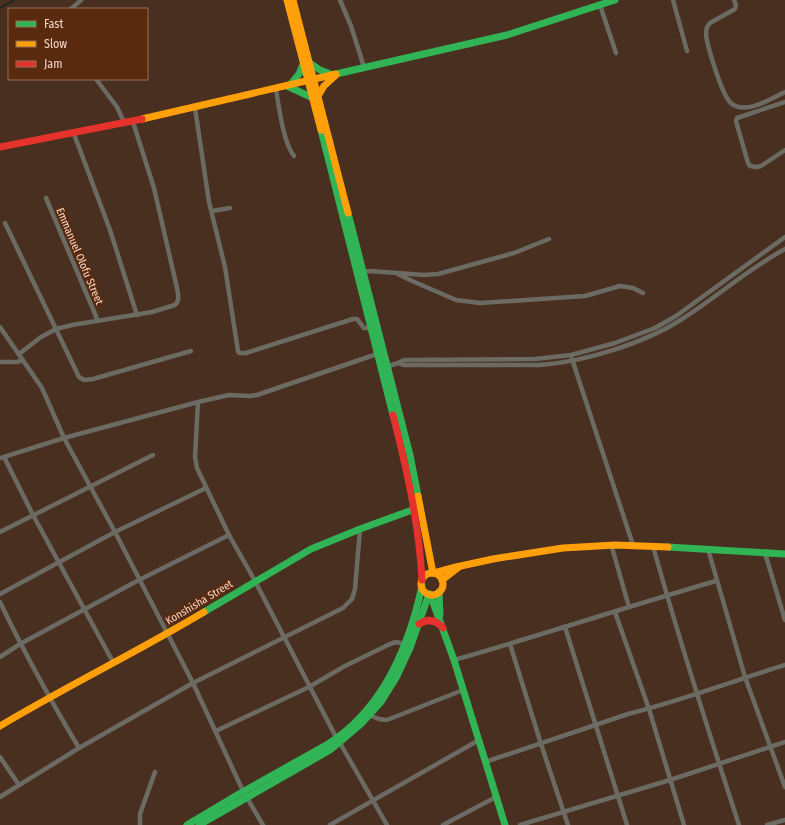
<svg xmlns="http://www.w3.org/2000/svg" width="785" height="825" viewBox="0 0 785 825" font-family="'Fira Sans Condensed',sans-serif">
  <rect width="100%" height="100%" fill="#492f20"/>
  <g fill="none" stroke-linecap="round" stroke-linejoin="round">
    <path stroke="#132328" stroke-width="1.5" d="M0,8L14,0"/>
    <g stroke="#6b6b63" stroke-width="4.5">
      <path d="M340,0L351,26L364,67"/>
      <path d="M673,0L687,51"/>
      <path d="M734,0L736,5L735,9L710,23C707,26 706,30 706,34C707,46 721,91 729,101C731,104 735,106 739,107C754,110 772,98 785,92"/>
      <path d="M600,5L616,53"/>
      <path d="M71,9L81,0"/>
      <path d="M96,79L117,107L125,124"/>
      <path d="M276,89C279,107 283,142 294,156"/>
      <path d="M785,102L737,118L736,121L748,163L750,166L757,167L761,166L785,150"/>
      <path d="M195,108L209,202L225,267L238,351L239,353H246L353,319H357L364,328H370"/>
      <path d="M74,134L110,230L137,315"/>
      <path d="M46,198L98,321"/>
      <path d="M212,211L230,208"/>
      <path d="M5,223L79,377L84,380L93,379L191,351"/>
      <path d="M360,272L370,271L424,275L438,274L514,253L549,239"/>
      <path d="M398,274L410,280L456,300L480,303L585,296L620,286L633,288L643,293"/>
      <path d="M0,327L42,388L64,438L115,532L193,683L243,791L263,825"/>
      <path d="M19,354L41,337L56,329L72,325L152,312L175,305C180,300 178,294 177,288L154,188L133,122"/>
      <path d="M572,359L633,545"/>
      <path d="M0,362H17L23,360"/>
      <path d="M398,363L404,365H540C584,362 645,343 682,319C717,297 748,269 785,249"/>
      <path d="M386,367L398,363L404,360L535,359L571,355L615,343L655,328L676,316L785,237"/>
      <path d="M198,402L195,457L197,468L229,535L255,581L337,739"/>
      <path d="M4,457L33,515L113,662"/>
      <path d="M0,458L64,438L198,402L229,395L250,396L257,395L377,354"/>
      <path d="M0,532L153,455"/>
      <path d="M611,544L629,607"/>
      <path d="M653,546C679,640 709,733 739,825"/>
      <path d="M708,549L745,677L785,787"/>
      <path d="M765,553L785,620"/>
      <path d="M0,594L115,532L206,488"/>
      <path d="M0,602C24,652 51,701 79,748"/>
      <path d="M615,612L649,709L684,825"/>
      <path d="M565,627L627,825"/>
      <path d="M510,644L541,744L568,825"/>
      <path d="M0,657L20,644L139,580L229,535"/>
      <path d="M454,660C542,635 629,606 716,581"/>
      <path d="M369,715L379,719L387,720L463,690"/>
      <path d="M216,731L309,687L345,666L390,644L396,642L405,644"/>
      <path d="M340,743L387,825"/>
      <path d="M0,757L19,785"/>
      <path d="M485,762L628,714C681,701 733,681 785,665"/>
      <path d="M0,797L79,748L193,683L343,608L352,599L355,589L360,529"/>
      <path d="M140,825V814L155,772"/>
      <path d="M330,825L479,740"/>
      <path d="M443,825L496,797"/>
      <path d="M520,825L670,780L785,742"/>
      <path d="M767,825L785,820"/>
    </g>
    <g stroke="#30b455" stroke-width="7">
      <path d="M310,63L320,70L333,75"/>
      <path d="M336,74L507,35L615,0"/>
      <path d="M290,85L299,74L304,62"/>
      <path d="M287,86L313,98"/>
      <path d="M321,130L393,415"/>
      <path d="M348,213L410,455L418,496"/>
      <path d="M668,547L785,554"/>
      <path d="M439,592L440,615"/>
      <path d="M430,594L454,660L505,825"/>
      <path d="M204,612L311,549L360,529L415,509"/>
      <path d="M187,825L239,794L328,744C382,710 409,646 422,586"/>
      <path d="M199,825L330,750L362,723L381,702L396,678L410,648L429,594"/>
    </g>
    <g stroke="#ff9f0a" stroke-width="7">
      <path d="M287,0L321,130"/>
      <path d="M293,0L348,213"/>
      <path d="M318,96L324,86L336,75"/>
      <path d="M142,119L336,74"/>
      <path d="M418,496L433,573"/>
      <path d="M434,573L456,567L493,559L563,548L615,545L668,547"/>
      <circle cx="432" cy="584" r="11"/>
      <path d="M442,580L459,567"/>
      <path d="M0,726C67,686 137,652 204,612"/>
    </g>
    <g stroke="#e5322d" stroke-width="7">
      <path d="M0,147L142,119"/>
      <path d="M393,415C407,470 419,524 422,580"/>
      <path d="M419,624C428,618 436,620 443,628"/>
    </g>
  </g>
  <g text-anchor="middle" stroke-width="4" stroke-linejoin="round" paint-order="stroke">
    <g font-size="11" fill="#f5d6c7" stroke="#5a2a0f">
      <text transform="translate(80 256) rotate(67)" y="4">Emmanuel Olofu Street</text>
      <text transform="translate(199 602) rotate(-31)" y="4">Konshisha Street</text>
    </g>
  </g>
  <rect x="8" y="8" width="140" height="72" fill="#5a2a0f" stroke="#986f59"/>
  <rect x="16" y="21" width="20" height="6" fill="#30b455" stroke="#986f59"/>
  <text x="44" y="28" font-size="12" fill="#f5d6c7">Fast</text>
  <rect x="16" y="41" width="20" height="6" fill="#ff9f0a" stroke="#986f59"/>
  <text x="44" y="48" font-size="12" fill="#f5d6c7">Slow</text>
  <rect x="16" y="61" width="20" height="6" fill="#e5322d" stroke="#986f59"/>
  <text x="44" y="68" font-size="12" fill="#f5d6c7">Jam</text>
</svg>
